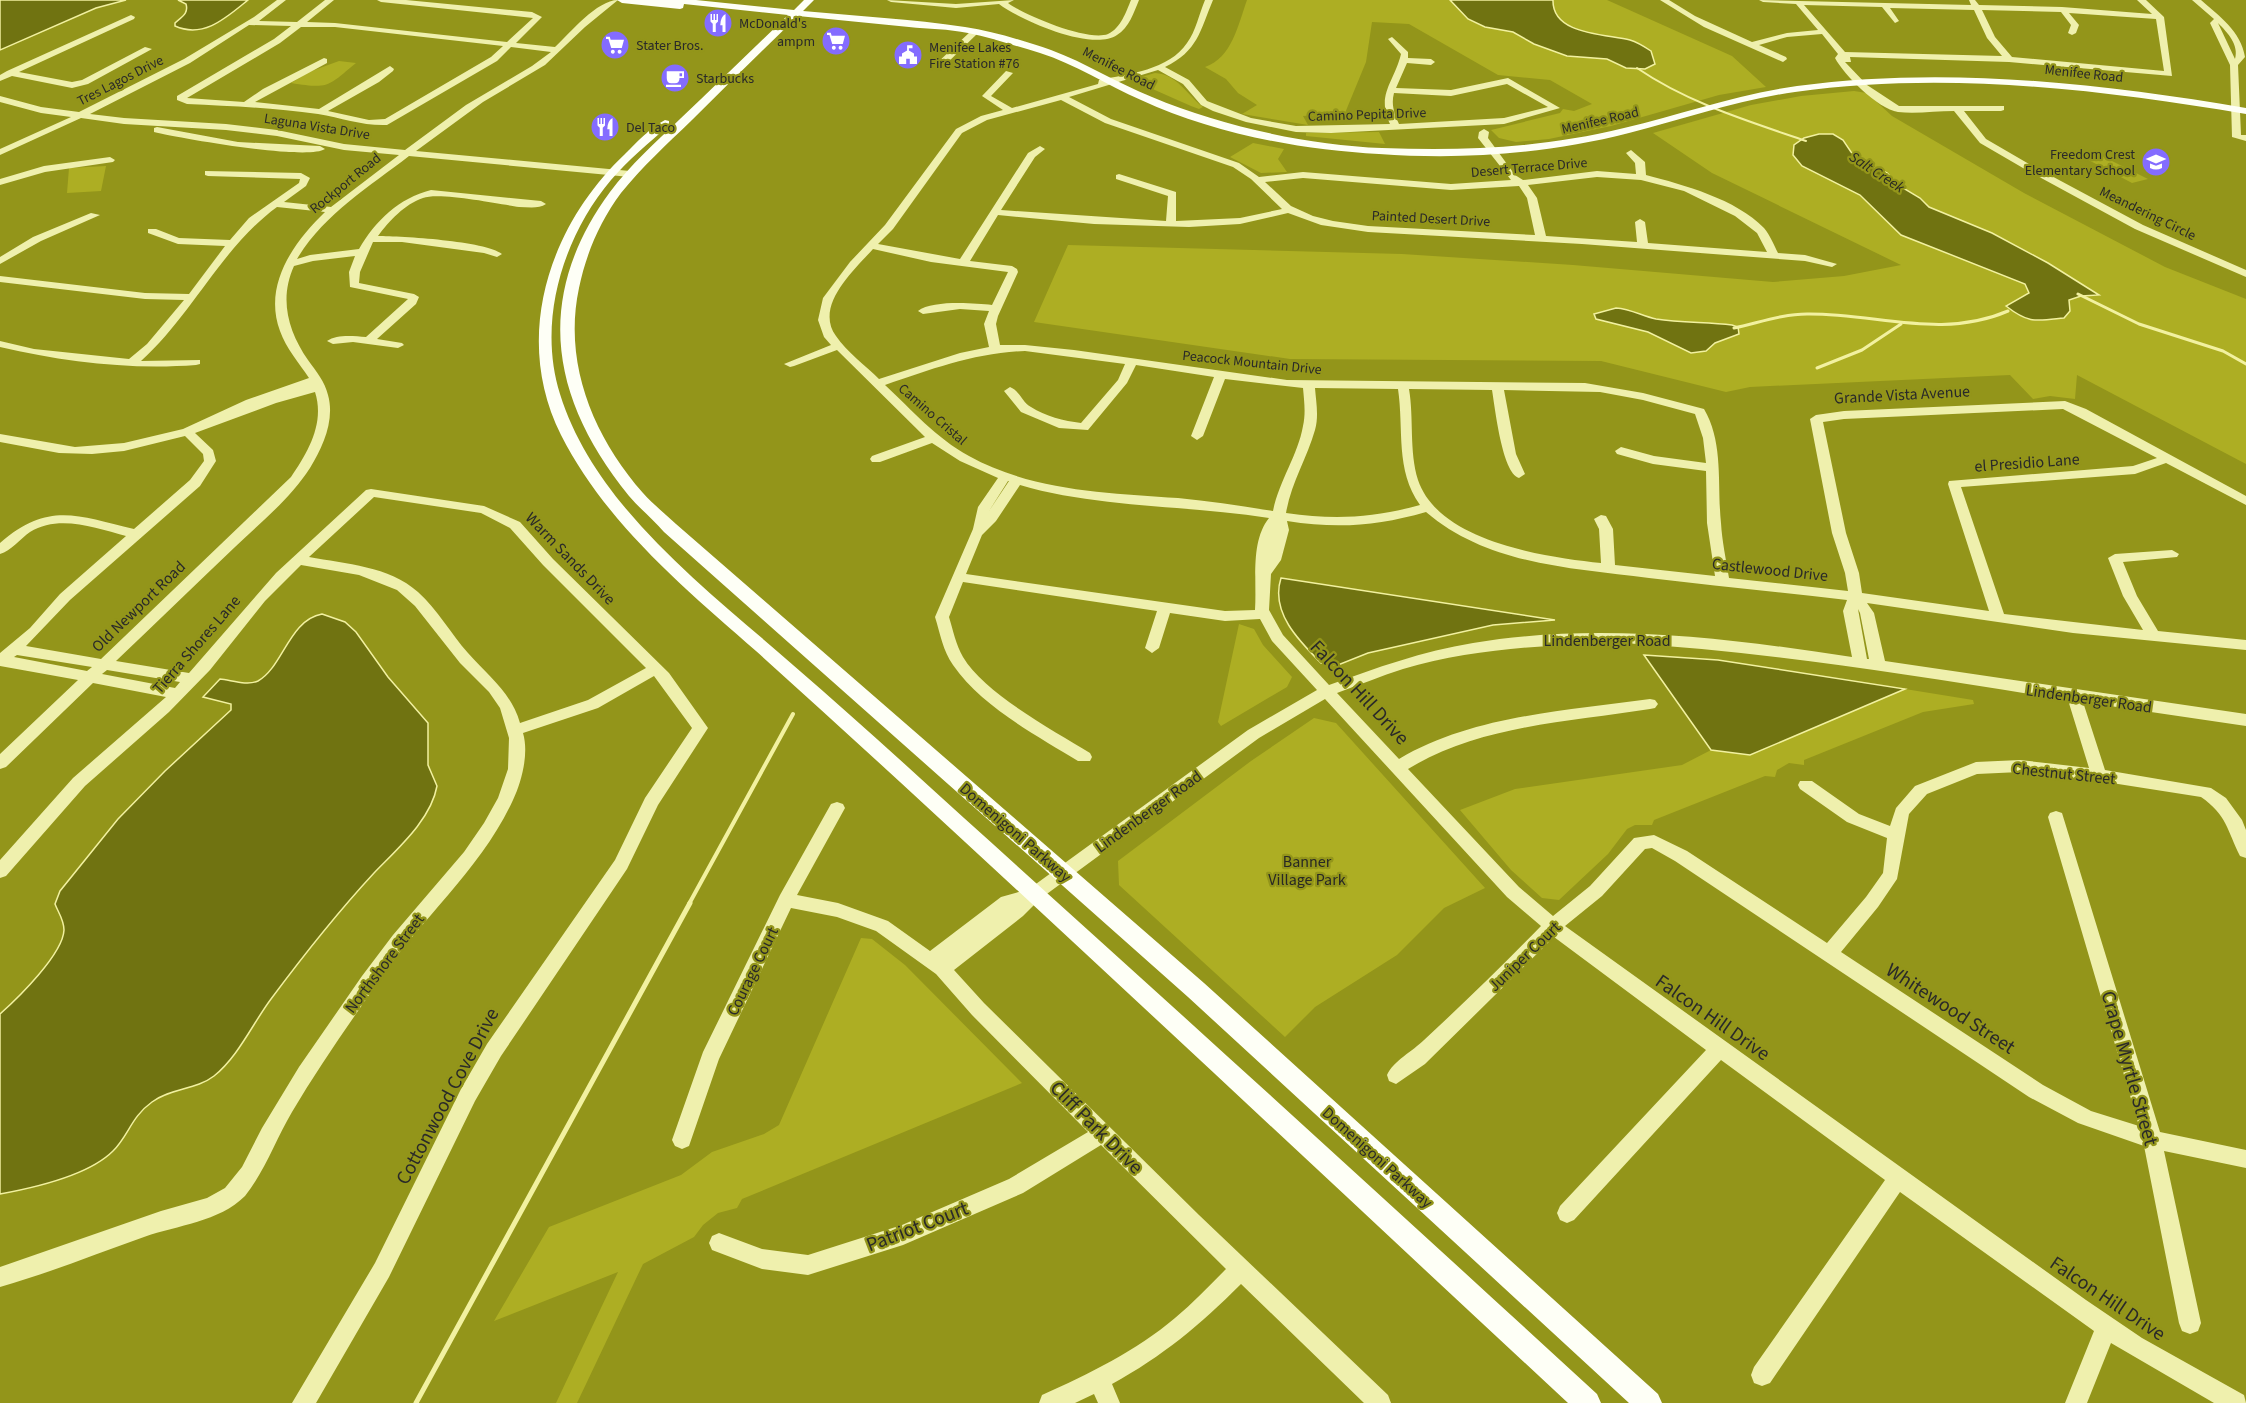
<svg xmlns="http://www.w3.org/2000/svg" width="2246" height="1403" viewBox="0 0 2246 1403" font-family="'Source Sans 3',sans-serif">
  <rect width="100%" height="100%" fill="#93951a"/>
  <g fill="#adae23">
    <path d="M1247,0H1607L1732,56L1766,87L1719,95L1611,126L1549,139L1516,142L1499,138L1491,130L1560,113L1563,109L1574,111L1592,104L1550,80L1498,75L1409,24L1372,22L1366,62L1345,113L1303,116L1308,125L1242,114L1257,105L1238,93L1226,79L1205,67C1232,58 1238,25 1247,0Z"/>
    <path d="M339,61L356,63C327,87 329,89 291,83L309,72Z"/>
    <path d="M1155,73C1177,74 1187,95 1203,107L1199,109L1191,106L1139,83L1141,77Z"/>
    <path d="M1854,91L1867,93L1892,116L2024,193L2165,267L2246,299V464L2077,375L2075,399L2050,396L2033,399L2010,375L1750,387L1726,392L1601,361L1290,359L1034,322L1068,245L1402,254L1573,265L1773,282L1844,276L1901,265L1712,173L1653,133L1751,105L1801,96Z"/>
    <path d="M1379,132L1385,144L1306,136V133Z"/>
    <path d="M1253,143L1284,149L1278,159L1287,172L1261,173L1230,157Z"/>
    <path d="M2094,152L2148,179L2132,183L2079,155Z"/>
    <path d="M106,166L101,191L67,193L69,168Z"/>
    <path d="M1239,624L1254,629L1263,645L1292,677L1287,687L1221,726L1218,722Z"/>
    <path d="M1905,689L1973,700L1974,704L1923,712L1804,760V765L1789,763L1777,770L1775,777L1765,776L1654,820L1652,825H1635L1627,829L1608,854L1559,900L1542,898L1511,870L1460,810L1515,789L1682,765L1711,750L1750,755Z"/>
    <path d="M1314,718L1336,723L1485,888L1444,908L1397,955L1315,1007L1285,1037L1119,885L1118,861L1251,761Z"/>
    <path d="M861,938L872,939L905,965L1022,1083L742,1199L737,1208L718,1213L703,1225L694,1237L643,1264L577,1403H556L618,1272L494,1321L549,1227L681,1175L712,1152L764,1134L779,1125Z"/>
  </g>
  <g fill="#707311" stroke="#f2f1a0" stroke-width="1.5">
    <path d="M0,0H126L96,8L0,50Z"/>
    <path d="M178,0H248C227,17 204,39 175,26V23C181,17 189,14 186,4Z"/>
    <path d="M1450,0H1553C1552,35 1606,34 1630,40C1637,42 1645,47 1651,51L1655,64L1645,69L1626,68L1607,59L1567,56L1534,44L1513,32L1485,27L1468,19Z"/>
    <path d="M1819,134H1833L1843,140L1851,152L1865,164L1887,173L1898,185L1920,198L1929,207L1992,233L2048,263L2099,295L2081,296L2069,300L2070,311L2064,318C2036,321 2029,324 2006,306L2029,293L2025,284L1901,235L1860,195L1802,166L1793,155L1794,145L1804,138Z"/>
    <path d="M1616,308C1631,309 1642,316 1656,319C1681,323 1707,322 1732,325L1738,327L1739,334L1715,343L1706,351L1691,353L1648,332L1596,319L1594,314Z"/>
    <path d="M1281,578L1555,620L1493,625L1368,653L1338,665L1321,663C1299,641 1270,612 1281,578Z"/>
    <path d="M322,614L345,622L356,632L388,677L428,723V765L437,786C431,820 397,849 374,873C337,913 303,956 271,999C253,1023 238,1057 214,1076C196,1090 171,1088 152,1102C131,1117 129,1135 113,1151C89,1175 33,1188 0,1194V1014C18,998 63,954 64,930C64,920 58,912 55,904L60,891L118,819L165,771L231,710V704L203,697L220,679C231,680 247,686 258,681C283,667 289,620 322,614Z"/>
    <path d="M1644,655L1718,660L1905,689L1750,755L1711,750Z"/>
  </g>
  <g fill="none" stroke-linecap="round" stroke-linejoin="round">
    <path stroke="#f2f1a0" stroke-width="2" d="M1637,68C1688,103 1748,121 1806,141"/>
    <g stroke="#f2f1a0" stroke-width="3">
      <path d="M2078,294L2139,324L2223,351L2246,364"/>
      <path d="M1734,328C1758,323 1782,314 1807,314C1876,313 1941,340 2008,311"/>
      <path d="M1817,368L1862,350L1901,324"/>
    </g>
    <path stroke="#f2f1a0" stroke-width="4" d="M689,904L793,714"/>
    <path stroke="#f2f1a0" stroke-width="5" d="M416,1403L690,903"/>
    <g fill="#eff0ad" fill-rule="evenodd">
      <path d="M277,0H286L259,21L297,22L325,0H334L307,22L335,23L507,42L533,18L381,2L377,0H406L532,12L542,17L516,43L555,47C570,33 597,0 618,0L585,27L545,65L483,102L416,151L630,171L635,174L630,177L409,156C369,187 323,215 297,259L310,255L359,249C375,221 399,198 431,190L541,201L546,204C539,209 528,207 519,207C498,204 440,192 423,198C405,204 389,221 378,236C401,236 486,241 502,254L497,257L484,253L402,242H373L360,272L359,283L414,294L419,297L416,304L377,339L402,343L404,345L398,348L353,342L333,344L327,341C337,334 353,336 366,337L408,299L350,287L349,272L355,256L313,261L294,266C279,299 288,331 308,360C316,371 325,382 328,395C335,420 323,447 310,468C290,499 261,522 235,547C195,585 156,623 116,661L189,673L276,573L366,490L371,489L484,506L520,522L553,559L669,673L708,728L658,805L627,869L501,1056L475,1101L389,1277L316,1403H292L375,1263L461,1089L487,1044L615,860L645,798L692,728L654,676L598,708L523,733C529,753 522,781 513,800C482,868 422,918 380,979C350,1023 319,1066 292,1112C276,1139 265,1171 245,1196C219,1222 178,1225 144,1237C96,1254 49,1273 0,1287V1267L161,1211L207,1198L225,1188L242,1167L262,1128L299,1067L362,976L393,935L464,852L484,823L498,798L508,769L509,738L500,708L489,692L460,663L415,606L397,590L359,575L301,565L265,601L210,670L169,712L85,786L6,876L0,878V860L73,778L166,697L93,683L6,767L0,769V754L78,680L0,666V653L30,628L60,594L126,536C96,528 59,514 30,532C20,539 11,551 0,554V543C49,501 77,516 134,529L190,480L204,461L203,454L185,436L124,451L92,454L59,453L0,442V434L75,447L124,443L183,429L246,400L309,378C299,363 286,348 280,331C263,285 293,243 325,212L277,207C221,248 193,314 141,361L200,360V364L196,365C131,370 64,362 0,347V341L34,349L129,359L147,344L184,300L145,299L0,282V276L145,293L189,294L225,246L178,244L148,233V229H156L179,238L230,240L249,218L299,183L300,179L208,176L205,175V171L301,173L310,178L306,186L284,202L331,207L399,155L344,150L277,136L226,130L124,124L81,118L0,155V149L71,117L41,113L0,102V96L41,107L79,112L184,59L254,17ZM249,25L291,26L274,39L177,96V100L187,104C231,106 275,108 318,114C342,118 363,126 387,125L497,61L511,47L551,52L532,66L466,105L405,150L344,144L277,130L226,124L124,118L90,114L190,63ZM301,27H335L503,46L491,57L385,119L369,120L328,111L379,82L393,71L394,69L390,66L319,109L255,102L327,63V59L324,58L263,89L244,102L187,98L280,43ZM315,392C325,423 308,452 291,477L101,659L26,646L70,600L200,486L216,461L213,450L195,433L276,403ZM374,497L481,513L510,528L543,565L646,668L588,700L520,723C511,692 489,677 468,653C451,634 438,610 418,592C389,566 346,564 309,557ZM17,655L92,667L87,671L14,657ZM107,670L180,682L175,688L102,674Z"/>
      <path d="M887,0L956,4L1014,0L1008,3C1024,15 1088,42 1108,34C1121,28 1126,12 1131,0H1139C1134,12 1129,28 1117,35C1092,52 1020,20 999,4L956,8L891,2Z"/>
      <path d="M1205,0H1213C1200,31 1198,51 1165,67L1189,80L1207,101L1251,118L1296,126L1390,124C1376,94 1394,83 1401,54L1388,39L1392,37L1408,52V58L1431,59L1435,62L1431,65L1407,63L1396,88L1451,90L1508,78L1560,108L1504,124L1331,133L1296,132L1246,122L1213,111L1201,105L1183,84L1158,70L1069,97L1111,119L1239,163L1259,177L1303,172L1451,184L1511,180L1478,138L1479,132L1484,129L1489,132L1488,138L1515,175L1523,180L1597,171L1636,174L1635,163L1626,153L1631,150L1645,162L1646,175C1684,185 1736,199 1764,228C1770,235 1774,245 1778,253L1805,255L1837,264L1832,267L1805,261L1582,244L1368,232L1321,225L1288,213L1240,224L1189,227L1094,224L998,215L970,261L1012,266L1017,269L1018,272L998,316L996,324L1000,345H1025L1074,350L1287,380L1585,383L1643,393L1704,409C1724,443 1717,485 1721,523C1722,541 1726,559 1729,578L1848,591L1845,573L1832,533L1810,419L1816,415L1844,411L2065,401L2086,409L2246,496V505L2166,463L2135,474L1961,487L2004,614L2143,630L2123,596L2108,558L2115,554L2172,550L2179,554L2177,557L2123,562L2137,596L2158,631L2246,640V650L2073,633L1867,603L1874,613L1885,661L2246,714V726L2083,702L2105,770L2211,788L2226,798L2242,820L2246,830V858L2240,856C2227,830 2227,815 2201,797L2099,781L2020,772L1977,774L1927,794L1909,814L1897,879L1878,907L1841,952L2043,1085L2091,1111L2139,1126L2048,817L2050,813L2056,811L2062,813L2160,1132L2246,1150V1168L2164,1151L2201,1323L2198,1331L2190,1334L2182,1331L2179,1323L2144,1146L2078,1123L2029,1097L1675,861L1652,848L1645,849L1602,896L1565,926L2086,1300L2142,1338L2244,1395L2246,1403H2214L2111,1343L2087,1403H2065L2094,1331L1900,1192L1770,1383L1762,1386L1754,1383L1751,1375L1754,1367L1885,1180L1721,1060L1574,1220L1567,1223L1560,1220L1557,1213L1560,1206L1706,1050L1554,937L1425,1064L1396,1084L1389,1081L1387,1075C1393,1061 1413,1051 1424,1040C1464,1003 1503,965 1541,926L1507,897L1325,699L1259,738L1040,899L1023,916L954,970L984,1003L1199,1215L1388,1395L1391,1403H1364L1241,1284C1200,1325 1163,1356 1112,1384L1120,1403H1098L1094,1394L1075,1403H1039L1042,1395C1089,1374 1136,1351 1175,1318C1193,1303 1209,1286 1226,1269L1101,1145L1023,1193L903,1245L808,1275L762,1269L712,1250L709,1243L712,1236L719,1233L762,1249L808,1255L902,1225L1009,1179L1088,1132L972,1015L936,974L876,931L837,917L791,908L719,1059L689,1146L682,1149L675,1146L672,1140L703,1052L780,895L831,804L837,802L843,804L845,808L797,895L838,903L888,921L930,951L1001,897L1029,889L1248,730L1317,690L1272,641L1260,619L1225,621L1170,613L1159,648L1152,653L1145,648L1157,611L963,582L949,617C953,630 956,645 963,657C985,694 1053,730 1090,753L1092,757L1090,761H1078C1036,735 982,707 953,665C943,651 940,633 935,617L973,529L978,507L998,478L960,461L932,443L880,462H872L870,459L872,456L925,437L837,350L794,366L790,367L784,364L831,345L824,337L818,320L823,298L850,262L885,225L956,129L981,116L1003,110L982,96L1006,71L1013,73L991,96L1012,108L1098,84L1099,80C1128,74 1169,70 1187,43C1196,31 1199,14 1205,0ZM1507,84L1548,107L1504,118L1399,124C1394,113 1391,104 1394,93L1451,96ZM1061,100L1105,123L1233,167L1251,179L1282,209L1240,218L1176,221V192L1119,174L1116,175V179L1168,196L1166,221L1001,210L1035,157L1045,149L1040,146L1028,153L960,259L878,244L893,229L962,133L987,120ZM1597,177L1641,180L1684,191L1735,216L1757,233L1767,252L1648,243L1645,222L1640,219L1635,222L1637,242L1546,236L1537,198L1528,185ZM1303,178L1451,190L1519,186L1527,198L1535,235L1368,226L1333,221L1313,216L1291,206L1265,182ZM873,249L931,262L1008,272L992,305C973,303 932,300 918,311L923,314L960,309L989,311L984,324L989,347L960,353L879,379C866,366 847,352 836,336C814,306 854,270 873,249ZM1025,351L1125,364L1118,380L1081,423C1064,421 1045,416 1031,407C1022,402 1020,391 1010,387L1004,391L1021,412L1059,428L1088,430L1127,383L1136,365L1214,377L1191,436L1197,440L1203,436L1225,379L1303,388C1304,400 1306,413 1303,426C1298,455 1279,481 1273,511C1241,506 1210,501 1178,498C1108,493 1032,491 969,456C936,438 912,410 885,385C932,369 975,353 1025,351ZM1315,388L1398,389C1404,429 1395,470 1420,505C1372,518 1335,520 1286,513C1291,483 1307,458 1315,430C1319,416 1316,401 1315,388ZM1409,389L1492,390C1495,407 1502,473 1519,478L1525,474L1516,454L1504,390L1600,392L1643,400L1695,414L1703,438L1706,463L1654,456L1621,447L1615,451L1617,454L1653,464L1706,471L1707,523L1715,576L1615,565L1613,529L1606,516L1601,515L1594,519L1599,529L1601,563C1545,557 1439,542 1418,480C1409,451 1414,418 1409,389ZM2063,409L2157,458L2133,466L1949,481L1948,484L1989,611L1862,593L1859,573L1846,533L1823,422L1844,419ZM1008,481H1009L989,511ZM1020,485C1097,508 1188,505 1269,518C1250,542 1257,580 1255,610L1225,611L966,574L982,535L996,521ZM1426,512C1488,565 1571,568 1649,578C1715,586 1781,592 1847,600L1843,611L1852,657C1728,638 1598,622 1473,643C1423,651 1376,668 1329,685L1283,635L1269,610L1271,574L1281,560L1289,530L1287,521C1338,529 1377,526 1426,512ZM1858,609L1860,613L1869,659H1867ZM1623,643C1773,652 1920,677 2068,700L2089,768L2020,760L1976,762L1915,786L1896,808L1890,826L1859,814L1812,781H1800L1798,785L1800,789L1847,822L1887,838L1883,873L1866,897L1827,943L1687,851L1654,835L1634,838L1590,886L1553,916L1519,887L1408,769C1480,725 1569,722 1650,709L1655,708L1658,704L1655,700L1650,699C1566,711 1473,715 1399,759L1337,693C1359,685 1381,676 1403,669C1475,648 1548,645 1623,643Z"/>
      <path d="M1660,0H1669L1695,16L1752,42L1787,33L1818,30L1796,4L1763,2L1759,0L1971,5L1969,0H1975L1979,5L2062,7L2152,14L2137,0H2146L2164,17L2172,76L2009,62L1850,57L1851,62H1845L1867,85L1899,106H2004V110L2001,111H1964L1986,139L2029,164L2143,225L2246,270V277L2135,229L2023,168L1980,143L1954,111C1936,111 1916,114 1898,112C1878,109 1844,75 1835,58L1838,54L1822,34L1787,37L1759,45L1786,57L1787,59L1783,62L1704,27ZM1804,5L1882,7L1895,23L1899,21L1890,8L1974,10L1987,38L2002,56L1845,52ZM1982,10L2061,12L2071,25L2068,33L2072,35L2076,33L2079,25L2069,13L2156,19L2164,71L2012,57L1995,37Z"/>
      <path d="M2192,0H2201C2219,16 2241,31 2245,57L2238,65L2241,135H2246V141L2232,137L2230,65L2210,23L2214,19ZM2218,23C2228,33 2239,45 2235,59Z"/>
      <path d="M131,15L135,17L134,19L19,72L72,82L82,80L145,47L152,49L88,84L72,88L12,76L0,81V75L7,71Z"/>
      <path d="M971,31L978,33L942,68H936V64Z"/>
      <path d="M157,127L238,142L320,146L325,149C307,161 179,138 154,132V128Z"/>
      <path d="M110,157L115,160L113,162L45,172L0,185V179L44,166Z"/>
      <path d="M91,213L100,215L41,241L0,264V257L33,237Z"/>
    </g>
    <g fill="#fefff6" fill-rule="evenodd">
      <path d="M617,0H696L794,10L804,0H814L803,11C857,16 912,19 965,27C993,31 1024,41 1051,50C1086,63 1117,83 1152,97C1221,126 1307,145 1382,148C1466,151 1542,148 1624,128C1682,114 1738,94 1797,86C1946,66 2098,83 2246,108V114C2098,89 1944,71 1795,92C1738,100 1684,119 1629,133C1547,154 1463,160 1379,154C1300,150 1212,133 1141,100C1107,85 1075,64 1040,53C1016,46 992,38 968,33C949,29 928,29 909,27C872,23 835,20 798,16C762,51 726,86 691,121C667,144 642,167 621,193C600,221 586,254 579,288C563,363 593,436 643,493C653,504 665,514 676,524L1204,983L1658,1394L1662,1403H1629L1188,997L664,532C653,519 640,509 629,496C550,399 533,297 610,192C630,165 656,142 680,119C716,85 752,50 788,15L684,4L683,8L680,9L622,3Z"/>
      <path d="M665,120L669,121V125C649,143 628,160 611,180C563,237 537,321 560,394C595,507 708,590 793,665C851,715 907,766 964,818C1176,1009 1387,1201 1597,1394L1601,1403H1568C1345,1196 1124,988 900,782C852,738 804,694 756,651C684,588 605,522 561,435C512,337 549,226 625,154C637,142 650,128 665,120Z"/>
    </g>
  </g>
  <defs>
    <g id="restaurant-disc" transform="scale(1.5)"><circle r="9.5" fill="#846cff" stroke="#93951a"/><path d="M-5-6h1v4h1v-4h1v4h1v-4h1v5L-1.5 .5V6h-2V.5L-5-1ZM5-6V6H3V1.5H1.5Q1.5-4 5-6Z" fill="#fff"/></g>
    <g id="supermarket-disc" transform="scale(1.5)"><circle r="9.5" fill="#846cff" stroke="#93951a"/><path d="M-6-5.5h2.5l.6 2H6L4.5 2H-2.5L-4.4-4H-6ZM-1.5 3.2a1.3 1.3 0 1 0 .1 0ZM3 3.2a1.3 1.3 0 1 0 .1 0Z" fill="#fff"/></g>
    <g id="civic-disc" transform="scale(1.5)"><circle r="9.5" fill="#846cff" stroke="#93951a"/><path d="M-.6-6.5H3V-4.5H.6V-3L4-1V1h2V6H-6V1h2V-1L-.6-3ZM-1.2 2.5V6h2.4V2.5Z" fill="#fff"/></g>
    <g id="cafe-disc" transform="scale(1.5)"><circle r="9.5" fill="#846cff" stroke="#93951a"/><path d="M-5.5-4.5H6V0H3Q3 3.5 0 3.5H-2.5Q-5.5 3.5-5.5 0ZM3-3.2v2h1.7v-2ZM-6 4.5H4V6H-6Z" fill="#fff"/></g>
    <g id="school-disc" transform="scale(1.5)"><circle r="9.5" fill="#846cff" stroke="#93951a"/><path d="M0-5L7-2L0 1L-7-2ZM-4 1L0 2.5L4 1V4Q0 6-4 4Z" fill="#fff"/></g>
  </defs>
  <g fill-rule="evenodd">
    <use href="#restaurant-disc" x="718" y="23"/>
    <use href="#supermarket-disc" x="836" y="41"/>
    <use href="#supermarket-disc" x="615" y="45"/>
    <use href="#civic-disc" x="908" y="55"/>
    <use href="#cafe-disc" x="675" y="78"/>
    <use href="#restaurant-disc" x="605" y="127"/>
    <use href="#school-disc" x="2156" y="162"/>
  </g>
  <g text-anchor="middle" stroke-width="4.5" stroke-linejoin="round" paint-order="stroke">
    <g font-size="14" fill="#292929" stroke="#93951a" text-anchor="start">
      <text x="739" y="28">McDonald's</text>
      <text x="815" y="46" text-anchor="end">ampm</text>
      <text x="636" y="50">Stater Bros.</text>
      <text x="929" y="52">Menifee Lakes<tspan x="929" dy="16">Fire Station #76</tspan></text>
      <text x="696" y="83">Starbucks</text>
      <text x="626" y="132">Del Taco</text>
      <text x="2135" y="159" text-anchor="end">Freedom Crest<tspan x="2135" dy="16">Elementary School</tspan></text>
    </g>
    <g font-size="14" fill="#292929" stroke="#93951a">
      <text transform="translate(1119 68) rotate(27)" y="5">Menifee Road</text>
      <text transform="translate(2084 73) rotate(6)" y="5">Menifee Road</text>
      <text transform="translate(120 80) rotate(-27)" y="5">Tres Lagos Drive</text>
      <text transform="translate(1367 114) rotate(-2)" y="5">Camino Pepita Drive</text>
      <text transform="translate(1600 120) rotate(-13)" y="5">Menifee Road</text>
      <text transform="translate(317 126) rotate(9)" y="5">Laguna Vista Drive</text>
      <text transform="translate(1529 167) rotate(-5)" y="5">Desert Terrace Drive</text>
      <text transform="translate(345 183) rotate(-39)" y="5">Rockport Road</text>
      <text transform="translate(2148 213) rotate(26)" y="5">Meandering Circle</text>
      <text transform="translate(1431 218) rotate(3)" y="5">Painted Desert Drive</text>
      <text transform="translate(1252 362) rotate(6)" y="5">Peacock Mountain Drive</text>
      <text transform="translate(933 414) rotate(41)" y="5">Camino Cristal</text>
    </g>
    <g font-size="15" font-style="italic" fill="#282822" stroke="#93951a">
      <text transform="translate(1877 172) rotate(33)" y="5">Salt Creek</text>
    </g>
    <g font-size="16" fill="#292929" stroke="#93951a">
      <text transform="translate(1902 394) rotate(-3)" y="6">Grande Vista Avenue</text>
      <text transform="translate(2027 462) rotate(-4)" y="6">el Presidio Lane</text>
      <text transform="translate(571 558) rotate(46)" y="6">Warm Sands Drive</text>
      <text transform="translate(1770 569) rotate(6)" y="6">Castlewood Drive</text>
      <text transform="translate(138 606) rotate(-44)" y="6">Old Newport Road</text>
      <text x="1607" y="646">Lindenberger Road</text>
      <text transform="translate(196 644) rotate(-49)" y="6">Tierra Shores Lane</text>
      <text transform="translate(2089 698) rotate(8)" y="6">Lindenberger Road</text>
      <text transform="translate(2064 773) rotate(6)" y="6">Chestnut Street</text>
      <text transform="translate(1148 811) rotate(-36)" y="6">Lindenberger Road</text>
      <text transform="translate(1016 832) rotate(41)" y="6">Domenigoni Parkway</text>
      <text transform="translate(1524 956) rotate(-44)" y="6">Juniper Court</text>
      <text transform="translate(384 963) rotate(-53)" y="6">Northshore Street</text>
      <text transform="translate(752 971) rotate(-64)" y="6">Courage Court</text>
      <text transform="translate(1378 1157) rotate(42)" y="6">Domenigoni Parkway</text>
    </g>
    <g font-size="16" fill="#282824" stroke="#93951a">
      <text x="1307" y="867">Banner<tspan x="1307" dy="18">Village Park</tspan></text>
    </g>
    <g font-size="20" fill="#292929" stroke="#93951a">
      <text transform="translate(1360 692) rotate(47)" y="7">Falcon Hill Drive</text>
      <text transform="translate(1951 1008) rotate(33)" y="7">Whitewood Street</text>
      <text transform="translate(1713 1017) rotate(35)" y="7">Falcon Hill Drive</text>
      <text transform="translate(2130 1068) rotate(74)" y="7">Crape Myrtle Street</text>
      <text transform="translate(447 1096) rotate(-62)" y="7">Cottonwood Cove Drive</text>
      <text transform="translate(1097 1127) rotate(45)" y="7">Cliff Park Drive</text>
      <text transform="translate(917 1226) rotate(-21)" y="7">Patriot Court</text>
      <text transform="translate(2108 1298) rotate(34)" y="7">Falcon Hill Drive</text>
    </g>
  </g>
</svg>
